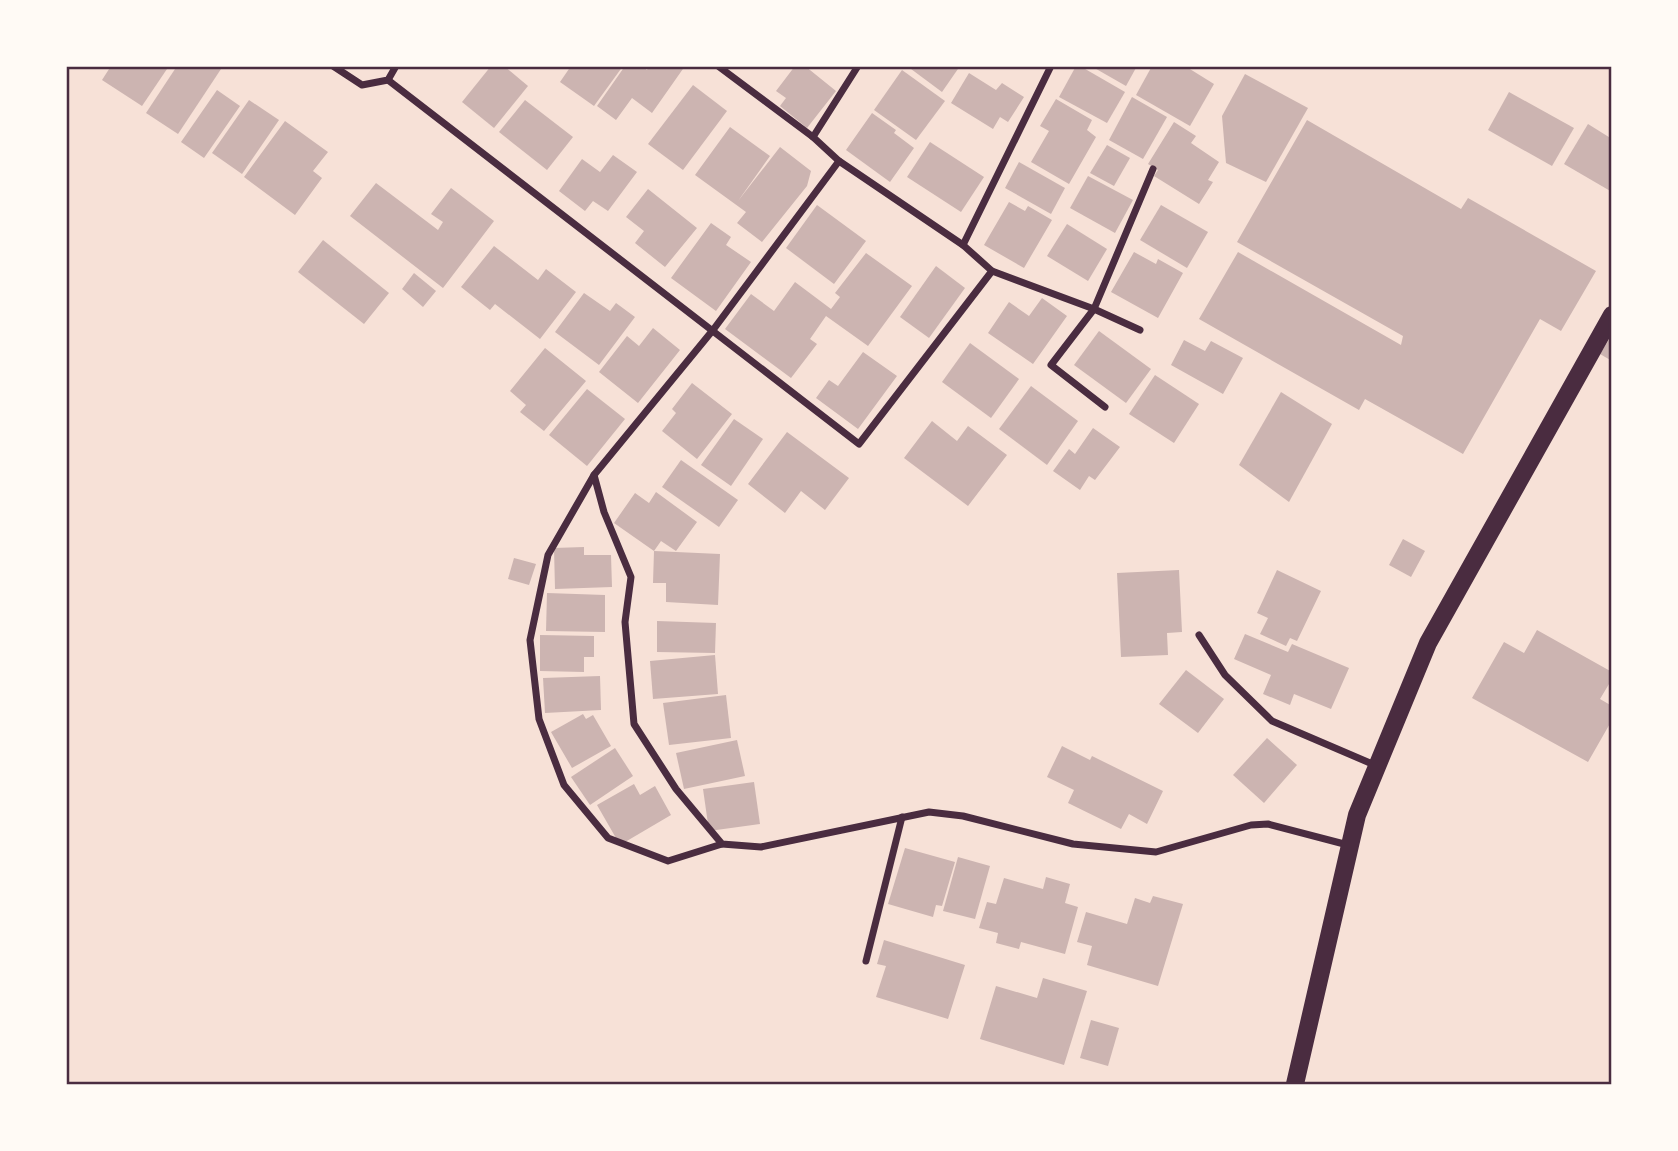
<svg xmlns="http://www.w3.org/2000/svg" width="1678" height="1151" viewBox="0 0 1678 1151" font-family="'Nunito Sans',sans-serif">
  <rect width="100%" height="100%" fill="#f7e1d7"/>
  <g fill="#ccb4b1">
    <path d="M111,66H169L142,106L102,80Z"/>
    <path d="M177,66H223L178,134L146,113Z"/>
    <path d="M491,66H504L528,86L494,128L462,102Z"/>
    <path d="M571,66H623L594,106L560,82Z"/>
    <path d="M625,66H642L647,70L649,66H685L652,113L632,98L616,120L597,106Z"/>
    <path d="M795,66H805L836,91L807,128L780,106L786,98L776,91Z"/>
    <path d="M907,66H960L942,92Z"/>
    <path d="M1076,66H1080L1125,92L1107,123L1059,97Z"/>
    <path d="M1091,66H1137L1126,86Z"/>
    <path d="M1152,66H1185L1214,84L1190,126L1136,95Z"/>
    <path d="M902,70L945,101L916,140L874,110Z"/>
    <path d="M969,73L996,90L1002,83L1024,97L1008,122L1000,117L993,129L951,103Z"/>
    <path d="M1245,74L1308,108L1266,182L1226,163L1222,116Z"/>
    <path d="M693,85L727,111L683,170L648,144Z"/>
    <path d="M217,90L240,106L204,158L181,142Z"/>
    <path d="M1509,92L1574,128L1552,166L1488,130Z"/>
    <path d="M1132,97L1167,117L1143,159L1109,140Z"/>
    <path d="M1056,99L1092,120L1087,130L1096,137L1069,184L1031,162L1049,131L1040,126Z"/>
    <path d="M249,100L279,120L242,174L212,153Z"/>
    <path d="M525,100L573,137L547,170L499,132Z"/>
    <path d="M872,113L896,130L894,133L914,148L890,182L846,150Z"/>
    <path d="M1307,120L1461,209L1468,198L1596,271L1561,331L1540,319L1463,454L1365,399L1359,410L1199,319L1238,252L1401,345L1403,336L1237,242Z"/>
    <path d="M285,121L328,152L313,171L322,178L295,215L244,177Z"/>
    <path d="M1174,122L1196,136L1191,143L1219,162L1208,180L1213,182L1199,204L1154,176L1158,170L1148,164Z"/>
    <path d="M1588,124L1612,139V192L1564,164Z"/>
    <path d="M730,127L770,156L738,201L780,147L811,171L807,186L762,242L737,223L746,212L695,175Z"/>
    <path d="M930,142L984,177L961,212L907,177Z"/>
    <path d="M1107,145L1130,158L1114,186L1090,173Z"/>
    <path d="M613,155L637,172L608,211L593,201L585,211L559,191L582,159L600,172Z"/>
    <path d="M1019,162L1065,188L1051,214L1005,188Z"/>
    <path d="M1088,176L1133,200L1115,233L1070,208Z"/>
    <path d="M376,183L438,230L443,222L431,214L451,188L494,221L443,288L350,216Z"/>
    <path d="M648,189L697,228L665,267L635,243L644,231L626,217Z"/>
    <path d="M1009,202L1025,211L1028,206L1052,220L1024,268L984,245Z"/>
    <path d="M817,205L866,241L834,284L786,248Z"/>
    <path d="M1161,205L1208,232L1187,268L1140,240Z"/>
    <path d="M711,223L731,237L726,245L751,262L716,311L671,278Z"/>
    <path d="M1067,224L1107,249L1088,281L1047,256Z"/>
    <path d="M323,240L389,293L364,324L298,272Z"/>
    <path d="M494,246L538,280L546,269L576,292L540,339L495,304L490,310L461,287Z"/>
    <path d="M1134,252L1156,264L1158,259L1183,273L1158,318L1111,292Z"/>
    <path d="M866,253L912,286L868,346L826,316L810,339L817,344L791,378L725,329L751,294L774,311L795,282L831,309L840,297L835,293Z"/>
    <path d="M936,266L965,288L929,338L900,317Z"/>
    <path d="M414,273L436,291L423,307L402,289Z"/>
    <path d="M584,293L610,311L616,303L635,317L599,365L555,332Z"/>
    <path d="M1042,298L1067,316L1033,364L988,333L1009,302L1029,316Z"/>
    <path d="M653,328L680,350L638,403L599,372L627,336L639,346Z"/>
    <path d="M1099,331L1151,369L1126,403L1074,365Z"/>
    <path d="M1612,335V361L1600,354Z"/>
    <path d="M1184,340L1205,351L1211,341L1243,358L1223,394L1171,365Z"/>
    <path d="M970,343L1019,379L991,418L942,382Z"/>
    <path d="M545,348L586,381L544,431L520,412L526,405L510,391Z"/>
    <path d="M863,352L897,376L858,429L816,398L829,380L838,386Z"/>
    <path d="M1155,375L1199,404L1174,443L1129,414Z"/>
    <path d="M692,383L732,414L697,459L662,431L676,413L672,409Z"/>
    <path d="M1031,386L1078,421L1047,465L999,429Z"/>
    <path d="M587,389L625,419L587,466L549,435Z"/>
    <path d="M1281,392L1332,424L1289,502L1239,465Z"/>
    <path d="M734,419L763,439L731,486L701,465Z"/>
    <path d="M932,421L957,441L968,426L1007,455L968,506L904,458Z"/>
    <path d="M1093,428L1120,447L1095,480L1089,476L1080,490L1053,471L1069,449L1075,454Z"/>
    <path d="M787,432L849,478L825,510L801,491L785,513L748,484Z"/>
    <path d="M681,460L738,500L719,527L662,487Z"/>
    <path d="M656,492L697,522L676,551L661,541L654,551L614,523L635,493L649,503Z"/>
    <path d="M1403,539L1425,551L1411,577L1389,565Z"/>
    <path d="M584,547V555H611L612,587L555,589L554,548Z"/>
    <path d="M654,551L720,554L718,605L666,602V583H653Z"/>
    <path d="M514,558L536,564L529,585L508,579Z"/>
    <path d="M1179,570L1182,632L1167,633L1168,655L1121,657L1117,573Z"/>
    <path d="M1277,570L1321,591L1297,641L1290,638L1286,646L1260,634L1268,618L1257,613Z"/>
    <path d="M547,593L605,595V632L546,631Z"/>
    <path d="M657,621L716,623L715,653L657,652Z"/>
    <path d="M1537,630L1612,672V679L1600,699L1612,706V720L1588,762L1472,698L1504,642L1524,653Z"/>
    <path d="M1245,634L1288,652L1292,644L1349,668L1331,709L1294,694L1290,705L1263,694L1271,675L1234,659Z"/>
    <path d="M540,635L594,636V657H584V672L540,671Z"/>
    <path d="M715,655L718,694L653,699L650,661Z"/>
    <path d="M1186,670L1224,699L1198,733L1159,704Z"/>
    <path d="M600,676L601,710L545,713L543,678Z"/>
    <path d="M726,695L731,738L669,745L663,703Z"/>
    <path d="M583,714L586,719L593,715L611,746L572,768L551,732Z"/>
    <path d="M1267,738L1297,765L1264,803L1233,775Z"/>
    <path d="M737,740L745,776L684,789L676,753Z"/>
    <path d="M1062,746L1090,760L1092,756L1163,791L1147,824L1129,814L1121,829L1068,803L1074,790L1047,777Z"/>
    <path d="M615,748L633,776L590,805L571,777Z"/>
    <path d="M754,782L760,824L709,831L703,789Z"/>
    <path d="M634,784L640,795L655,786L671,815L620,845L597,805Z"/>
    <path d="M905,848L955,862L942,906L936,905L933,917L888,904Z"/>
    <path d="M958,857L990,866L975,919L943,911Z"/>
    <path d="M1046,877L1070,884L1065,903L1078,907L1065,954L1021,942L1019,949L996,943L998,933L979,928L987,902L996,904L1004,878L1043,889Z"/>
    <path d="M1153,896L1183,904L1158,986L1087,965L1092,946L1077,942L1086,912L1127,924L1135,898L1150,903Z"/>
    <path d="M884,940L965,965L948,1019L876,997L886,966L877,964Z"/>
    <path d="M1043,978L1087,991L1064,1065L980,1039L996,986L1037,998Z"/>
    <path d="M1091,1020L1119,1028L1108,1066L1080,1058Z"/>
  </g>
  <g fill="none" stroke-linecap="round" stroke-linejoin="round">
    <g stroke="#4a2c40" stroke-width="7">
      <path d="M333,66L362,85L388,80L396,66"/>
      <path d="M388,80L859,444L992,271L963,245L839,161L813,137L718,66"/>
      <path d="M813,137L858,66"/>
      <path d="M839,161L713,330L594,475L604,512L631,577L625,622L634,724L676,789L722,844L761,847L929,812L963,816L1073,844L1156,852L1251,825L1268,824L1348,845"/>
      <path d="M963,245L1051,66"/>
      <path d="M992,271L1094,309L1140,330"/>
      <path d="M1105,407L1051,365L1094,309L1153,169"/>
      <path d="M594,475L548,555L530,640L539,719L564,785L608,838L668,861L722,844"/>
      <path d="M1199,635L1225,675L1272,721L1377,766"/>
      <path d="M866,961L902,817"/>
    </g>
    <path stroke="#4a2c40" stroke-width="18" d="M1295,1084L1357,815L1428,643L1612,315"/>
  </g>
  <rect width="1678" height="1151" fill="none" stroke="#fffaf5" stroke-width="136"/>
  <rect x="68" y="68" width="1542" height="1015" fill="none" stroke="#4a2c40" stroke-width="2.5"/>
</svg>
